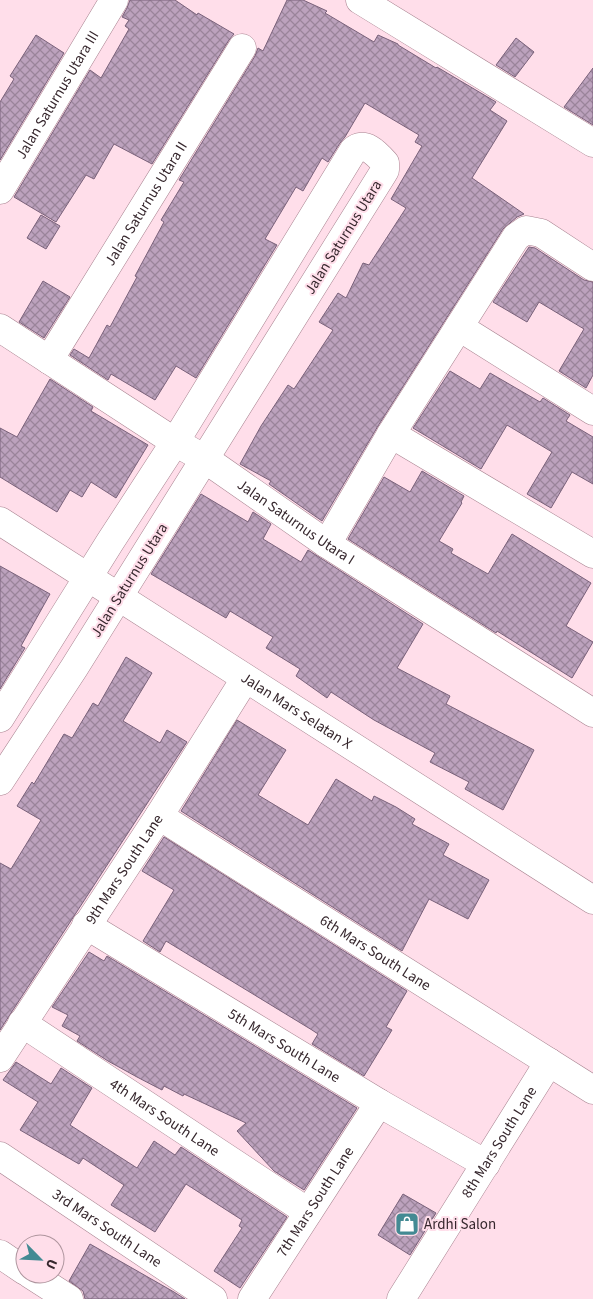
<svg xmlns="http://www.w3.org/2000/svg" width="593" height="1299" viewBox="0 0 593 1299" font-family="'Source Sans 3',sans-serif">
  <defs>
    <pattern id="building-cross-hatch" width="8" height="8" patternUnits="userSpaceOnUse" patternTransform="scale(1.25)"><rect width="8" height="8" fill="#bca2bd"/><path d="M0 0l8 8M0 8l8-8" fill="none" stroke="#9a849a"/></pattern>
  </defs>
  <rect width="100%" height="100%" fill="#ffdeea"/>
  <g fill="url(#building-cross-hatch)" stroke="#79617a">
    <path d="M130,0H175L197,15L198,13L234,34L229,40L152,164L114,144L94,179L86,175L56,222L14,197L90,70L101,78L129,29L125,26L129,20L122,17L127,8Z"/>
    <path d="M287,0H303L327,11L325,13L374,42L378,35L398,44V45L436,68L437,67L496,102L490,110L507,121L472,178L524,214L517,217L503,229L378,426L322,521L269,484L271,481L240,464L261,426L288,385L294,389L333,330L319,322L338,293L346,298L363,263L369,265L406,208L391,199L422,146L415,142L419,135L365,103L345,137L340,143L328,162L322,158L303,191L296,187L265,239L277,245L196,378L176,366L155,400L111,374L108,380L70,355L74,349L89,358L107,325L110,327L137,277L135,276L164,222L161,220L184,182L179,180L255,56L258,48L263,51Z"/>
    <path d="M36,35L64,53L0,160V102L14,79L10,76Z"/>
    <path d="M516,38L534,52L515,77L496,65Z"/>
    <path d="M593,68V125L564,107Z"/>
    <path d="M41,215L60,226L46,249L27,238Z"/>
    <path d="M529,247L535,248L584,280L593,282V375L586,388L559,371L584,329L539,302L527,322L493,302Z"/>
    <path d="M43,281L70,297L44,338L19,322Z"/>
    <path d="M450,371L480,389L490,373L540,402L543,398L570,415L566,421L593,437V484L572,472L551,508L527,494L552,452L507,425L481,469L413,428Z"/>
    <path d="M50,379L93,407L91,411L148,445L116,498L91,482L82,497L70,490L57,512L0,477V428L17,437Z"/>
    <path d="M422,471L464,496L461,502L462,503L439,541L453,549L451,553L488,574L512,534L591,583L566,626L593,642L572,678L497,631L496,633L348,539L384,477L410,492Z"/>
    <path d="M201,494L248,522L253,512L271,524L263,539L301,562L308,550L423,624L397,668L450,696L446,704L534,750L503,810L465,789L469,782L430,762L435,753L374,720L331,692L327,698L296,676L300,669L266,648L273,637L230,611L226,618L151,574Z"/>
    <path d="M0,566L50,594L21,646L25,648L0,689Z"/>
    <path d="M126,657L152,673L123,721L160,743L167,730L187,742L0,1030V863L11,869L41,820L17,806L32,782L34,784L64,734L72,738L93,703L98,706Z"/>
    <path d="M237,720L286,750L258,795L308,825L336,779L372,801L374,796L396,807L415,819L412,824L449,844L443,855L489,880L468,919L429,899L402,951L181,811Z"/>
    <path d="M164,837L407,991L386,1027L392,1030L364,1076L312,1044L318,1034L312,1030L166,941L160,952L143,941L174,890L142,871Z"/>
    <path d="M89,952L104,961L107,956L357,1108L304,1190L274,1171L237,1131L246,1123L184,1094L183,1096L164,1086L162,1090L137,1077L108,1061L77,1041L80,1036L62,1026L68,1015L52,1007Z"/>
    <path d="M16,1062L51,1084L61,1068L92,1088L70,1125L137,1168L154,1141L175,1155L181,1147L287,1217L240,1288L214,1271L242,1228L239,1226L242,1220L186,1184L155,1232L111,1205L124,1185L83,1158L79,1164L20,1130L38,1102L3,1080Z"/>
    <path d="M403,1194L436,1213L410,1255L378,1235Z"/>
    <path d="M90,1244L174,1292L185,1299H85L83,1291L69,1281Z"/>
  </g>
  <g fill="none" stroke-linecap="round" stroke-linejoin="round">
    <g stroke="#a88390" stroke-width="29">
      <g id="minor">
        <path d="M360,0L593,143"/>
        <path id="s1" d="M0,190L114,0"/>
        <path d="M459,327L593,411"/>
        <path id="s2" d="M0,328L175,442L205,459L327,544L593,713"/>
        <path id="s3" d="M49,360L242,48"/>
        <path d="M391,434L593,554"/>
        <path id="s4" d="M0,521L593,900"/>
        <path d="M327,544L391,434L516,237L526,230L541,233L593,267"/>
        <path d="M0,718L110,542L175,442L353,151C364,140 376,153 385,163V170L382,175L74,668L0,781"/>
        <path id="s5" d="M159,816L593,1090"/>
        <path id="s6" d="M86,925L379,1103L486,1164"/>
        <path id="s7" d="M22,1023L308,1212"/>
        <path id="s8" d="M0,1058L159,816L245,679"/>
        <path id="s9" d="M0,1156L213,1299"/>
        <path d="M0,1254L25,1271"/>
        <path d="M30,1274L69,1299"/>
        <path id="s10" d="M252,1299L379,1103"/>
        <path id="s11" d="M401,1299L549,1062"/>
      </g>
    </g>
    <use href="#minor" stroke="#fff" stroke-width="28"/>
  </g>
  <defs>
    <g id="shop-square" transform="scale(1.25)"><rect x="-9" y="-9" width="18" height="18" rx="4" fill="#438a93" stroke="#ffdeea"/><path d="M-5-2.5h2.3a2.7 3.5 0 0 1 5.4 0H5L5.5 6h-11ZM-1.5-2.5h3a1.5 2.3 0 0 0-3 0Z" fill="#fff"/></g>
  </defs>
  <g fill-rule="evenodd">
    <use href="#shop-square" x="407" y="1224"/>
  </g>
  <g text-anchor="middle" stroke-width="4" stroke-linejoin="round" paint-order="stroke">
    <g font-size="15" fill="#36272d" stroke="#ffdeea">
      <text dy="5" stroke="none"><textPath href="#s1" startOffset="111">Jalan Saturnus Utara III</textPath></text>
      <text dy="5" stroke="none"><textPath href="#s3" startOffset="184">Jalan Saturnus Utara II</textPath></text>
      <text transform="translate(343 237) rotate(-58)" y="5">Jalan Saturnus Utara</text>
      <text dy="5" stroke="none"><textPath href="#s2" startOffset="354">Jalan Saturnus Utara I</textPath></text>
      <text transform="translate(129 580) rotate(-58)" y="5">Jalan Saturnus Utara</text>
      <text dy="5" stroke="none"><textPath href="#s4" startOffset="352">Jalan Mars Selatan X</textPath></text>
      <text dy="5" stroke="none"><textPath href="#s8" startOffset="226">9th Mars South Lane</textPath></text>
      <text dy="5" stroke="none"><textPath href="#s5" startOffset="256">6th Mars South Lane</textPath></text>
      <text dy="5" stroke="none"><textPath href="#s6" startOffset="232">5th Mars South Lane</textPath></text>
      <text dy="5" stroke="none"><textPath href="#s7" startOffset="171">4th Mars South Lane</textPath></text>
      <text dy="5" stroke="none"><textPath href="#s11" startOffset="185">8th Mars South Lane</textPath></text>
      <text dy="5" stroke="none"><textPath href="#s10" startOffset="116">7th Mars South Lane</textPath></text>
      <text dy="5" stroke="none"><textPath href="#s9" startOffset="129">3rd Mars South Lane</textPath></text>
    </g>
    <g font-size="15" fill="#36272d" stroke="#ffdeea" text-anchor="start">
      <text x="424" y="1229">Ardhi Salon</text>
    </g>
  </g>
  <g transform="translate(40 1259) rotate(114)"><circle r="24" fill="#ffdeea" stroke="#af959e"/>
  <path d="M0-4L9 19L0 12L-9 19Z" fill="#438a93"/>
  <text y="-8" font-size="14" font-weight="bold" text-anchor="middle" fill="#36272d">U</text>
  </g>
</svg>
